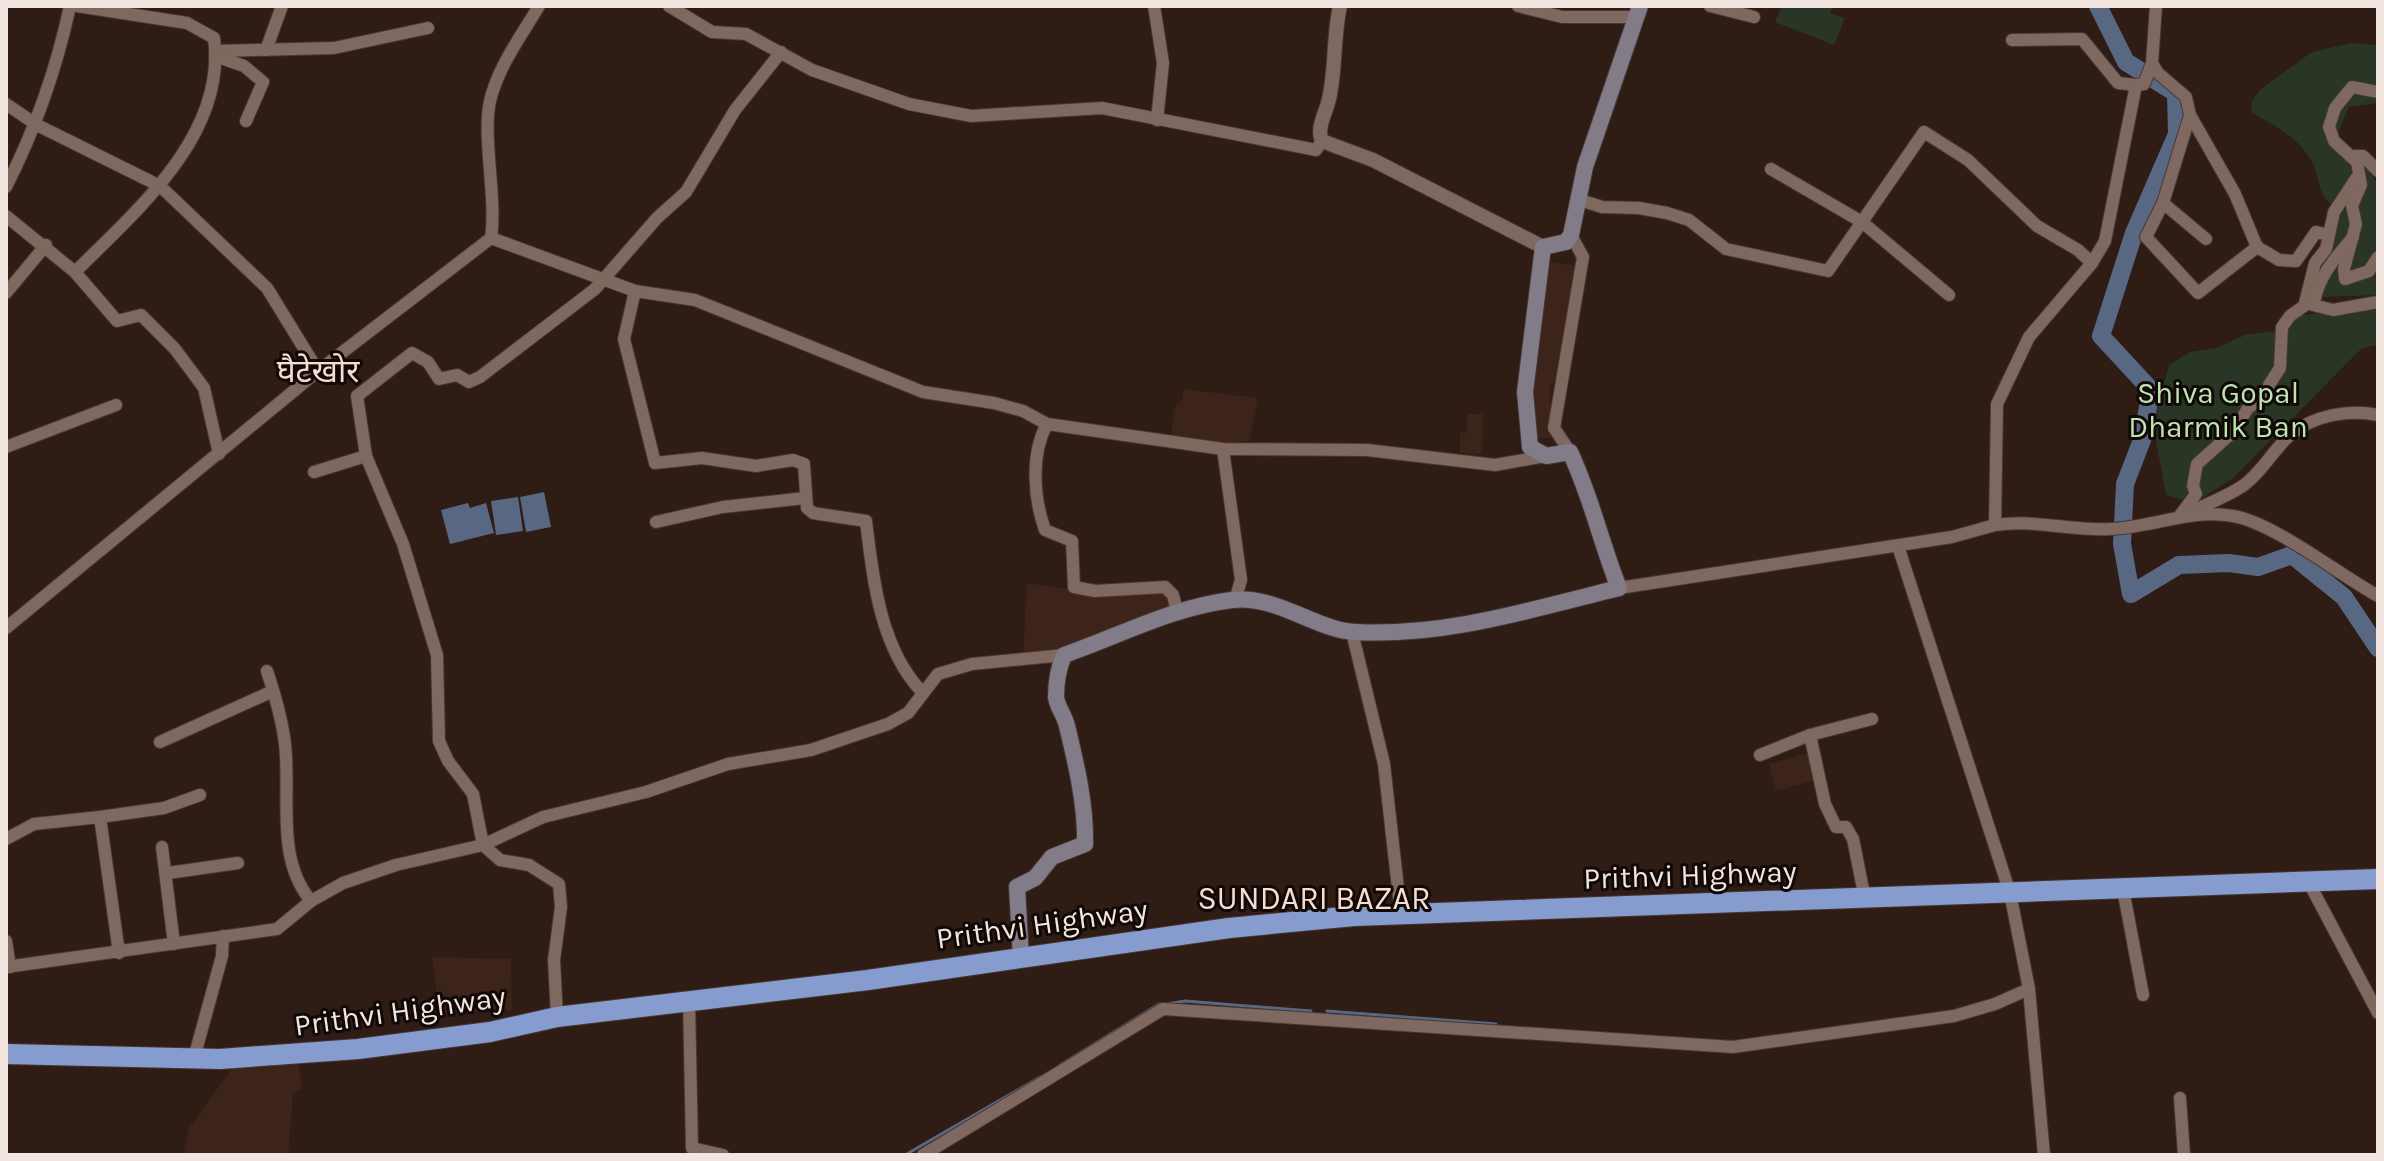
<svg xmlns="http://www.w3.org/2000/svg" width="2384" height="1161" viewBox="0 0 2384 1161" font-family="Karla,'Noto Sans Devanagari',sans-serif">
  <rect width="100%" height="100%" fill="#2f1c15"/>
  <g fill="#3d241a">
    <path d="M1541,261L1575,265L1557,377L1550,386L1551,438H1532L1531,378Z"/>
    <path d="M1183,389L1258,398L1249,441L1212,446L1171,441L1174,408L1183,398Z"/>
    <path d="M1467,414H1483L1482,454L1460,453V433H1467Z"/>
    <path d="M1027,583L1098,594L1163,590L1169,595L1171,611L1054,653L1023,655Z"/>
    <path d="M1811,752L1816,780L1776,791L1769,764Z"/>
    <path d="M432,957L511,959L512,1010L440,1014Z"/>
    <path d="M296,1055L302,1083L301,1090L293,1093L288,1155H183L189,1128L237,1062Z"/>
  </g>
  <g fill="#293525">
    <path d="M1782,6H1833L1830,13L1845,18L1834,45L1775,22Z"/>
    <path d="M2351,43L2378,45V103L2349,107L2339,130V155L2367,168L2378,185V295L2324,297L2321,291L2334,262L2332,205C2317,194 2321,182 2314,166C2302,139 2275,126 2251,112L2252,101L2261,89L2312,52Z"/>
    <path d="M2378,307V345L2362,348L2232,479L2194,503L2166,495L2153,424L2169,365L2190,352L2216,348L2245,335L2288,329L2301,315Z"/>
  </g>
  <g fill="#586883">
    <path d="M544,492L551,527L526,532L520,497Z"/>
    <path d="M518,497L523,531L496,535L491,501Z"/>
    <path d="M468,503L470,508L486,503L494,533L450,544L441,510Z"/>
  </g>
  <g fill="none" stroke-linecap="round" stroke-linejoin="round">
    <g stroke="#586883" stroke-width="3">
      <path d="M1167,1004L1185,1001L1311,1011"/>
      <path d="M1327,1011L1496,1024"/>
      <path d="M1060,1065L1159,1004"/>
      <path d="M905,1155L1040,1077"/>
    </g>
    <path stroke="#586883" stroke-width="18" d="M2098,6L2126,62L2176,93L2177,134L2134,233L2101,336L2151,390L2142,440L2125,484L2122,544L2131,594L2179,565L2229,563L2258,567L2292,555L2344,597L2378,648"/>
    <g stroke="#473733" stroke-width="14">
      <g id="minor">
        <path d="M77,6L187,23L214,38C227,135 136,211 75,272L117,321L141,315L175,349L204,388L219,454"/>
        <path d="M669,6L712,32L746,34L812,70L909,104L971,116L1102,108L1316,150L1322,141"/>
        <path d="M1154,6L1163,63L1157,120"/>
        <path d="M1518,6L1562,17H1636"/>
        <path d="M1710,6L1754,17"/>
        <path d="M2012,40L2082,39L2118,83L2136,85"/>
        <path d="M266,50L282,6"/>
        <path d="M216,51L334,48L428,28"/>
        <path d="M215,56L244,66L263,82L246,121"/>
        <path d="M2152,63L2158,73L2186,97L2190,115L2235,194L2257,247L2198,293L2146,237L2163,203L2190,115"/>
        <path d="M2378,92L2352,87L2335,108L2329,127L2334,141L2357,162L2361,185L2352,206L2356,224L2344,269L2345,279L2369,271L2378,257"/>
        <path d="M6,104L37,125L160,186L267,288L318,371"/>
        <path d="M2350,156H2363L2378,171"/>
        <path d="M1771,169L1862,222L1949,295"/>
        <path d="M2359,174L2334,212L2326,249L2315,263L2305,303L2333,310L2378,302"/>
        <path d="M6,187C36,128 56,71 70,6"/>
        <path d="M1580,200L1602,207L1639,208L1667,213L1689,220L1726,249L1828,271L1924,132L1968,160L2037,226L2078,250L2092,263"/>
        <path d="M2163,203L2206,239"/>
        <path d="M6,216L75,272"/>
        <path d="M2353,237C2336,258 2322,271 2315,298L2290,316L2282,327L2280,368L2269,385L2267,395L2248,408L2234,431L2197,464L2193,486L2196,494L2178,518C2200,506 2224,499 2244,485C2263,471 2273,450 2290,435C2314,415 2349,409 2378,415"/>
        <path d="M491,238L635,291L695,300L923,392L994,403L1023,411L1047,424L1223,449L1367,450L1495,465L1546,456"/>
        <path d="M2257,247L2279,260L2296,261L2316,232L2329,235"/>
        <path d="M635,291L624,339L655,463L702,458L756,466L793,460L804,464L807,508L813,513L866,521C873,579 880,648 922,692"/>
        <path d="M6,293L46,245"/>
        <path d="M1047,424C1030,455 1034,499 1045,530L1072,541L1074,587L1095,591L1165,587L1173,595L1177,611"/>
        <path d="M6,447L116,405"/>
        <path d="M1223,449L1241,580L1235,600"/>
        <path d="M1570,452L1554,428L1583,257L1571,235"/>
        <path d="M314,472L366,456"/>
        <path d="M656,522L723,507L805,498"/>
        <path d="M1995,525C2037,519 2069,531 2110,529C2150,528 2193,508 2233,516C2274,523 2338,574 2378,596"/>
        <path d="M1898,546L2010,893L2029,989L2044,1155"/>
        <path d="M1619,588L1952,537L1995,525L1997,404L2029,337L2092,263L2105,241L2136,85L2144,84L2152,63L2156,6"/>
        <path d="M6,628L318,371L491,238C497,196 482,138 490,101C498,67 521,36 539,6"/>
        <path d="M1352,632L1384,764L1401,915"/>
        <path d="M267,671C275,695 282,719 285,744C291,796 275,858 311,901"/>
        <path d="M1810,735L1872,719"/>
        <path d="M160,742L273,691"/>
        <path d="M1760,755L1810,735L1825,804L1836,827H1846L1853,839L1865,899"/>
        <path d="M100,817L164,808L200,795"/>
        <path d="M6,839L34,824L100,817L119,953"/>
        <path d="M162,847L174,944"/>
        <path d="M168,873L238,863"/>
        <path d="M2308,881L2378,1013"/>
        <path d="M2123,889L2143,995"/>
        <path d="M6,941L10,967"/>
        <path d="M6,967L277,929L311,901L343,883L396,865L483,845L543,817L646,792L728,764L811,750L888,724L908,713L938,674L972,664L1064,655"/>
        <path d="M689,1000L692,1148L723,1155"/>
        <path d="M557,1017L554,960L561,907L559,884L529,865L500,860L483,845L473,794L448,761L439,741L437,655L403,544L366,456L357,396L412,353L428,362L439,379L457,375L469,382L480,377L595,289L657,218L686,192L735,110L781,52"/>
        <path d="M194,1058L222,956L223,936"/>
        <path d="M2180,1098L2184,1155"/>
        <path d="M923,1155L1163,1009L1733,1047L1954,1016L1995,1004L2029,989"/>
      </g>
    </g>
    <g stroke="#473733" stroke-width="16">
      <path id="tertiary" d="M1340,6C1333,37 1336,69 1329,99C1326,113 1316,128 1322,141L1373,160L1543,247"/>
    </g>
    <g stroke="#473733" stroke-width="18">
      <path id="secondary" d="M1021,958L1017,887L1035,878L1052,857L1085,844C1086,805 1076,763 1067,726C1065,716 1057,707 1056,697C1056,682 1058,669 1064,655C1119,636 1173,607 1232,600C1278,595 1315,630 1355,632C1445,637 1533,609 1619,588C1601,543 1591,496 1570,452L1546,456L1530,447L1525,392L1543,247L1566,242L1571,235L1585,167L1640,6"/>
    </g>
    <g stroke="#473733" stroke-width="22">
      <path id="trunk" d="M6,1054L220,1059L358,1049L490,1032L557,1017L868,980L1229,928L1354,916L2378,879"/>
    </g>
    <use href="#minor" stroke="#7f685f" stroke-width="12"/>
    <use href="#tertiary" stroke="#7f685f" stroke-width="14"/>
    <use href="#secondary" stroke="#827c89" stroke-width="16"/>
    <use href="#trunk" stroke="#879cce" stroke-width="20"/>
  </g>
  <g text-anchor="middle" stroke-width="6" stroke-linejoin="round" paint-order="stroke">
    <g font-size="30" fill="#bee4b3" stroke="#110906">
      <text x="2218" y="403">Shiva Gopal<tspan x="2218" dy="34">Dharmik Ban</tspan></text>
    </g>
    <g font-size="30" fill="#f3e5e0" stroke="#110906">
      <text transform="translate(1690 875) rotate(-2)" y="10">Prithvi Highway</text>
      <text transform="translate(1042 924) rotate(-8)" y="10">Prithvi Highway</text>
      <text transform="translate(400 1011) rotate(-8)" y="10">Prithvi Highway</text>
    </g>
    <g font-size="32" fill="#f7dcd2" stroke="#110906">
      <text x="318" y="382">घैटेखोर</text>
      <text x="1314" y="909">SUNDARI BAZAR</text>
    </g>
  </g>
  <rect width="2384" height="1161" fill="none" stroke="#f3e5e0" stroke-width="16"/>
</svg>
